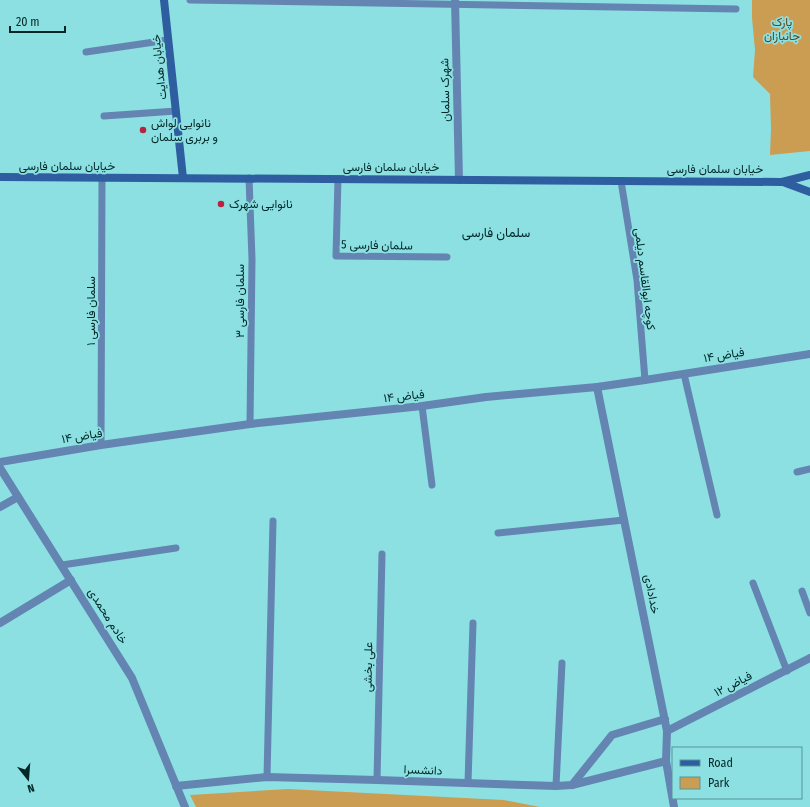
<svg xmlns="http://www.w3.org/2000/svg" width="810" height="807" viewBox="0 0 810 807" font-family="'Fira Sans Condensed',Vazirmatn,sans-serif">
  <rect width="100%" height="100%" fill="#8ce0e2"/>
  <g fill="#cb9d53">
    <path d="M752,0H810V151L770,155L771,129L770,94L753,77L755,50L752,18Z"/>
    <path d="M288,789L504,800L540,807H196L190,795Z"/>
  </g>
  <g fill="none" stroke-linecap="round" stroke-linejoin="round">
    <g stroke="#6484b2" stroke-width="7">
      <path d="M190,0L736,9"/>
      <path d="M86,52L168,40"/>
      <path d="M104,116L176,111"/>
      <path d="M249,178L252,259L250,424"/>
      <path d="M338,179L336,256L447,257"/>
      <path d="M621,181L637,280L645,380"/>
      <path d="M684,374L717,515"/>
      <path d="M422,406L432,485"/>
      <path d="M101,445L102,178"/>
      <path d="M797,472L810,469"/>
      <path d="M498,533L624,520"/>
      <path d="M62,565L176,548"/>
      <path d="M753,583L787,671"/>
      <path d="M802,591L810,613"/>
      <path d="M267,777L273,521"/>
      <path d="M377,780L382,554"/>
      <path d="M468,783L473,623"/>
      <path d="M556,786L562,663"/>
    </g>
    <g stroke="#6484b2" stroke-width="8">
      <path d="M455,0L459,180"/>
      <path d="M597,387L667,731L666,761L674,807"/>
      <path d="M0,462L101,445L250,424L422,406L486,397L597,387L645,380L810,354"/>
      <path d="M0,468L132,678L185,807"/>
      <path d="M0,507L18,497"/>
      <path d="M0,623L71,580"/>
      <path d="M667,731L810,658"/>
      <path d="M572,785L612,735L665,719"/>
      <path d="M176,786L267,777L377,780L556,786L572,785L666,761"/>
    </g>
    <g stroke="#2e5da0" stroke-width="8">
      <path d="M164,0L183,178"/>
      <path d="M0,177L782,182L810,175"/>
      <path d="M783,182L810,192"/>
    </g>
  </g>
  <g fill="#b6243f" stroke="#8ce0e2" stroke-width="1.5">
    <circle cx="143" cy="130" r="4"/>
    <circle cx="221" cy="204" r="4"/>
  </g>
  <g text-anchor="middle" stroke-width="3.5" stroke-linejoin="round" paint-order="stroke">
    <g font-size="12" fill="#5a4421" stroke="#8ce0e2">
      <text x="782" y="26">پارک<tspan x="782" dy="14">جانبازان</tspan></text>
    </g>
    <g font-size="12" fill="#012728" stroke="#8ce0e2">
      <text transform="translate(159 67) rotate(-96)" y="4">خیابان هدایت</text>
      <text transform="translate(445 90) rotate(-91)" y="4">شهرک سلمان</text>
      <text x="67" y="170">خیابان سلمان فارسی</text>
      <text x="391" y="171">خیابان سلمان فارسی</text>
      <text x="715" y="173">خیابان سلمان فارسی</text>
      <text transform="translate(377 245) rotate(1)" y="4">سلمان فارسی 5</text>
      <text transform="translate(645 279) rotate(83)" y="4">کوچه ابوالقاسم دیلمی</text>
      <text transform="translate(240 301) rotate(-90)" y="4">سلمان فارسی ۳</text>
      <text transform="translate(91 311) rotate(-90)" y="4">سلمان فارسی ۱</text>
      <text transform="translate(724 355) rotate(-9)" y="4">فیاض ۱۴</text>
      <text transform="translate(404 396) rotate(-6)" y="4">فیاض ۱۴</text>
      <text transform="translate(82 436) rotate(-9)" y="4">فیاض ۱۴</text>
      <text transform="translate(652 594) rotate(79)" y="4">خدادادی</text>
      <text transform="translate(108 616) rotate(58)" y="4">خادم محمدی</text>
      <text transform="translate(368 667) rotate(-89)" y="4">علی بخشی</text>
      <text transform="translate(733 684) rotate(-27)" y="4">فیاض ۱۲</text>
      <text transform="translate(423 770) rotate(2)" y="4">دانشسرا</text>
    </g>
    <g font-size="12" fill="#012728" stroke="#8ce0e2" text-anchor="start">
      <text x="151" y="127">نانوایی لواش<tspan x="151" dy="14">و بربری سلمان</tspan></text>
      <text x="229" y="208">نانوایی شهرک</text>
    </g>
    <g font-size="13" fill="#012728" stroke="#8ce0e2">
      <text x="496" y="237">سلمان فارسی</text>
    </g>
  </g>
  <rect x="672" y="747" width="130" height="52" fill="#8ce0e2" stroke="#549698"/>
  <rect x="680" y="760" width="20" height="6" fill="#2e5da0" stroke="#549698"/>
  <text x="708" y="767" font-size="12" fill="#012728">Road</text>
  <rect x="680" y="777" width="20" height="12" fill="#cb9d53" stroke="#549698"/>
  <text x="708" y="787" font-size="12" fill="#012728">Park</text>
  <g transform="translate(28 779) rotate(163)" stroke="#8ce0e2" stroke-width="3" paint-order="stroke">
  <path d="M0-3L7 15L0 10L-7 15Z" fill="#012728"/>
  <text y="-6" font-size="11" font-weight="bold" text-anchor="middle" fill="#012728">N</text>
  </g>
  <path d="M10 26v6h55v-6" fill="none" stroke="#012728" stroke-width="2"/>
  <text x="16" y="26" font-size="12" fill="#012728" stroke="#8ce0e2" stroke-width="3" paint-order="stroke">20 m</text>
</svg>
